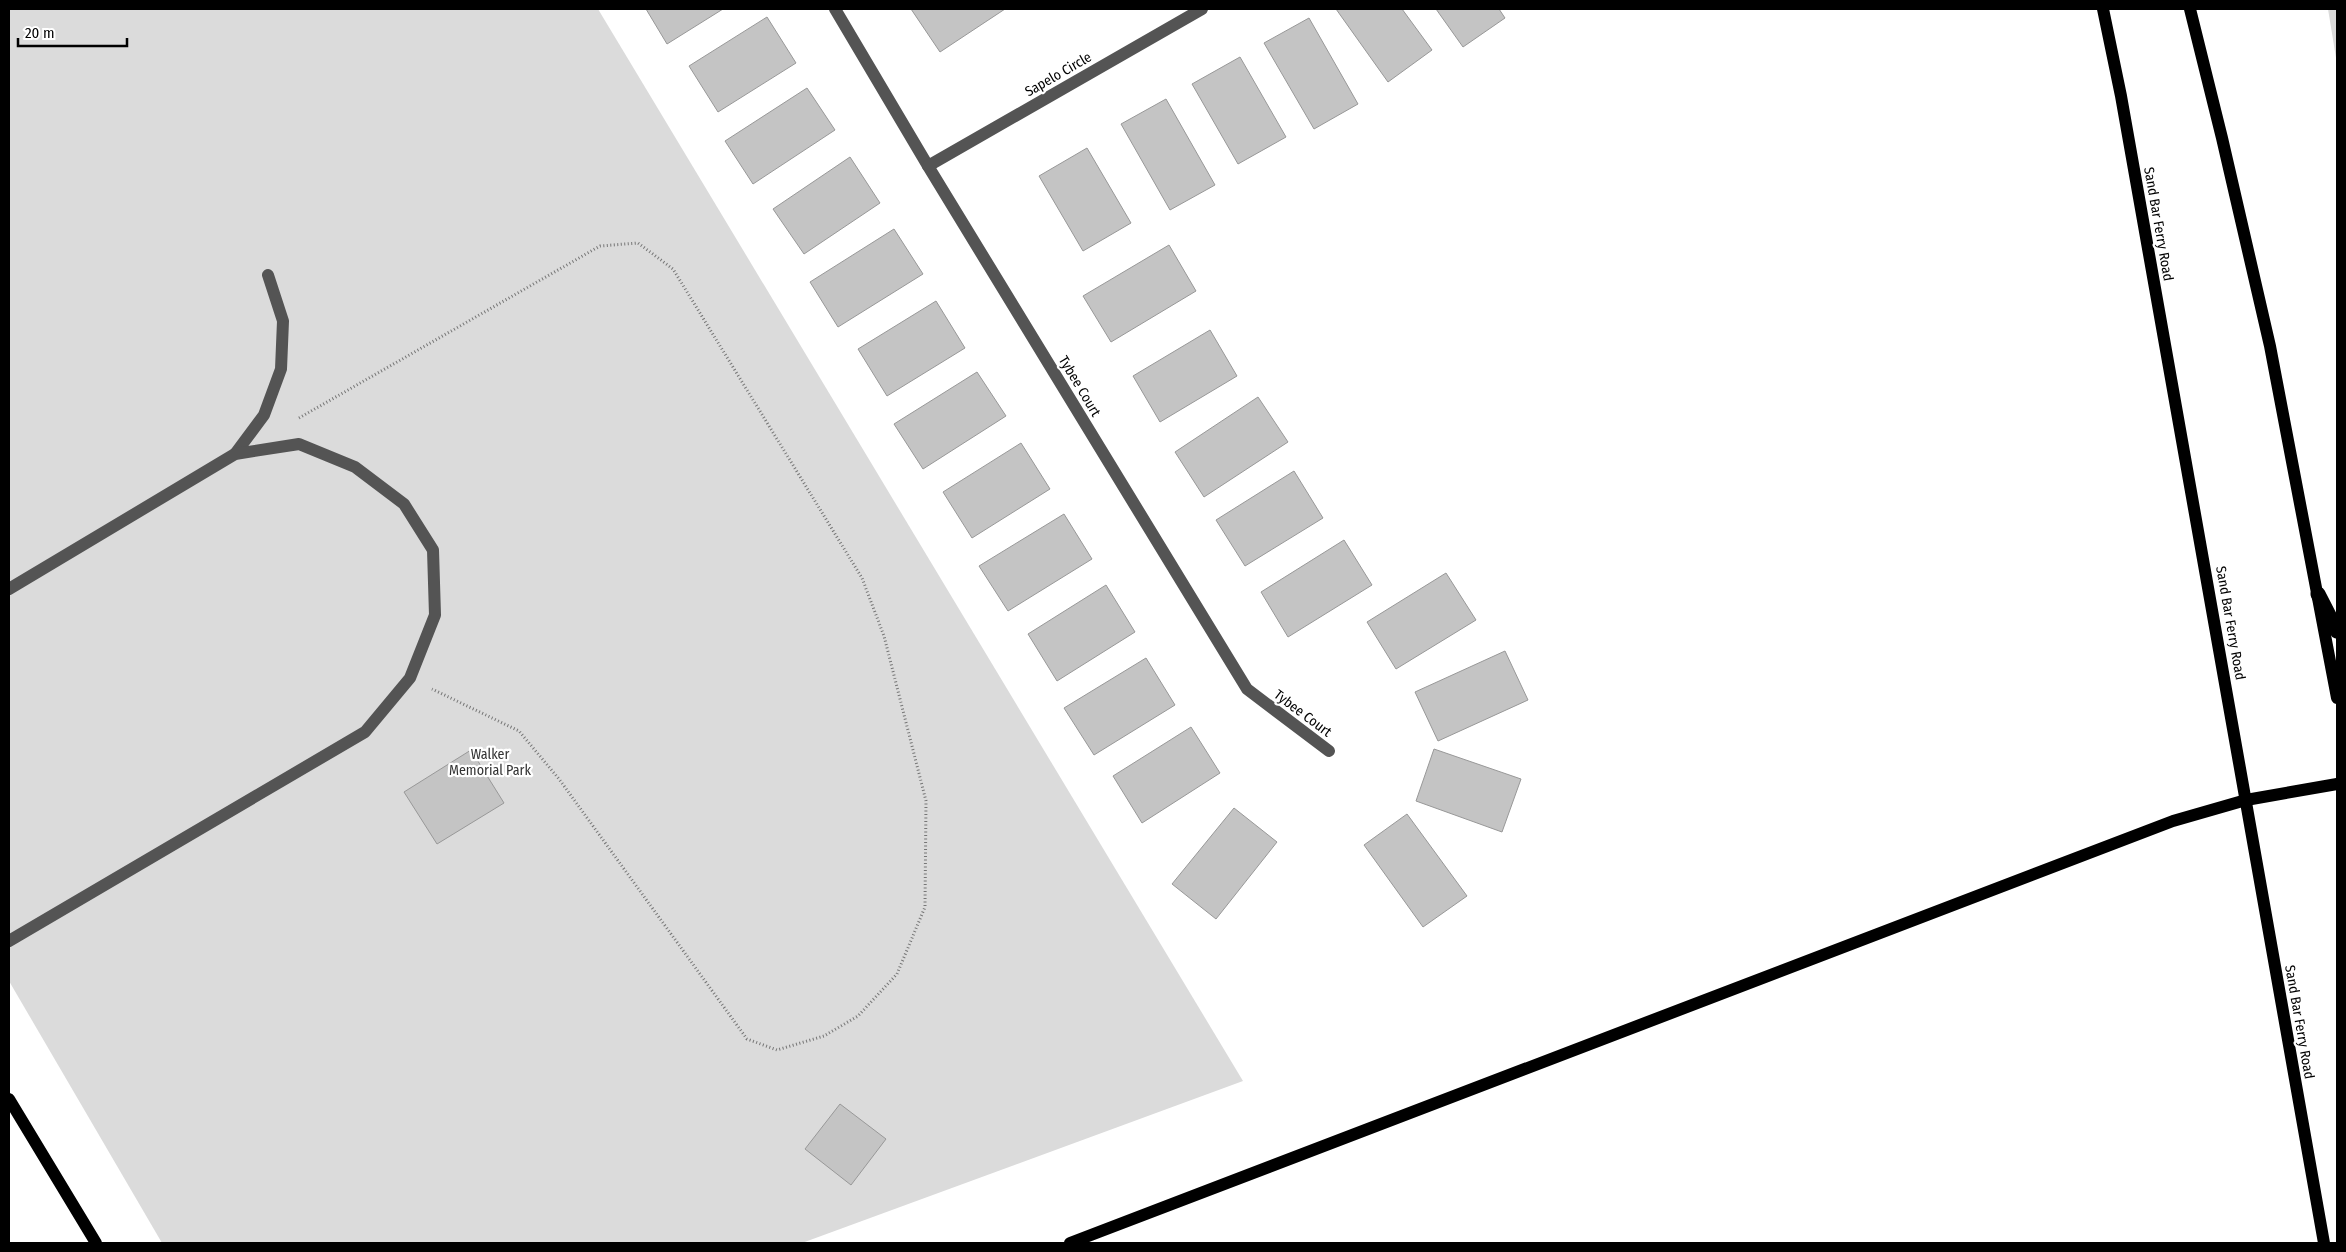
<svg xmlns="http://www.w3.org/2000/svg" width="2346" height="1252" viewBox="0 0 2346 1252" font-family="'Fira Sans Condensed',sans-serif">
  <rect width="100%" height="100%" fill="#fff"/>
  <g fill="#dbdbdb">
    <path d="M9,9H598L1243,1081L802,1243H162L9,981Z"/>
    <path d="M2328,9H2337V64Z"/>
  </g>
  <g fill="#c4c4c4" stroke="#989898">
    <path d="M646,9H723L667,44Z"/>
    <path d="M911,9H1005L940,52Z"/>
    <path d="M1336,9H1402L1432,50L1388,82Z"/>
    <path d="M1436,9H1499L1505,18L1463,47Z"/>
    <path d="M767,17L796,63L718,112L689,66Z"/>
    <path d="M1309,18L1358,104L1314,129L1264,43Z"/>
    <path d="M1240,57L1286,137L1238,164L1192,84Z"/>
    <path d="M807,88L835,130L753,184L725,141Z"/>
    <path d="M1166,99L1215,185L1170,210L1121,124Z"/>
    <path d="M1087,148L1131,223L1083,251L1039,176Z"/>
    <path d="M850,157L880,203L804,254L773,209Z"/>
    <path d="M894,229L923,274L838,327L810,282Z"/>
    <path d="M1169,245L1196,291L1111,342L1083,296Z"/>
    <path d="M936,301L965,348L887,396L858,349Z"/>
    <path d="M1210,330L1237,376L1160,422L1133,376Z"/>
    <path d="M977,372L1006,416L923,469L894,424Z"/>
    <path d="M1258,397L1288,442L1204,497L1175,452Z"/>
    <path d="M1021,443L1050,489L972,538L943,492Z"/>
    <path d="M1294,471L1323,518L1245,566L1216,520Z"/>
    <path d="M1064,514L1092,559L1008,611L979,566Z"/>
    <path d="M1344,540L1372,585L1288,637L1261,592Z"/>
    <path d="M1446,573L1476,620L1396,669L1367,622Z"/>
    <path d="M1106,585L1135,632L1057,681L1028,634Z"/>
    <path d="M1505,651L1528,700L1438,741L1415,692Z"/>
    <path d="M1146,658L1175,705L1094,755L1064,708Z"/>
    <path d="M1191,727L1220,773L1142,823L1113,776Z"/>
    <path d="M1434,749L1521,779L1502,832L1416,801Z"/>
    <path d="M471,750L504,803L437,844L404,792Z"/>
    <path d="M1234,808L1277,842L1216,919L1172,884Z"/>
    <path d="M1407,814L1467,896L1423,927L1364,845Z"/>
    <path d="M840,1104L886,1139L851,1185L805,1149Z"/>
  </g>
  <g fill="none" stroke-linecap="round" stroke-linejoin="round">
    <path stroke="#767676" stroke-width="3" stroke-dasharray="1 2.5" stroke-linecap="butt" d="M299,418L600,246L638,243L673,269L862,578L884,636L926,801L925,907L897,974L858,1016L824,1036L777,1050L747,1039L559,779L519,731L432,689"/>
    <g stroke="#545454" stroke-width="12">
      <path d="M835,9L928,166L1247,689L1329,751"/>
      <path d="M928,166L1202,9"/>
      <path d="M235,454L264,415L281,369L283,321L268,275"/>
      <path d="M9,589L235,454L299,444L355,467L404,504L433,550L435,615L410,678L365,732L9,941"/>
    </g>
    <g stroke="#000" stroke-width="12">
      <path d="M2103,9L2121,96L2324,1243"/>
      <path d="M2190,9L2222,138L2270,346L2337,698"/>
      <path d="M9,1099L96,1243"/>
      <path d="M1070,1243L2173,821L2246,800L2337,784"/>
    </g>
    <path stroke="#000" stroke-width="15" d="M2318,594L2337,631"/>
  </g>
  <g text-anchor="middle" stroke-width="4.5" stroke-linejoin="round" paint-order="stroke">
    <g font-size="14" fill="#000" stroke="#fff">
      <text transform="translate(1058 74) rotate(-30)" y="5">Sapelo Circle</text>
      <text transform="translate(2159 224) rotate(80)" y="5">Sand Bar Ferry Road</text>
      <text transform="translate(1080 386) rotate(59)" y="5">Tybee Court</text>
      <text transform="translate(2231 623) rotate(80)" y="5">Sand Bar Ferry Road</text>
      <text transform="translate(1303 713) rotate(37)" y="5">Tybee Court</text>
      <text transform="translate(2300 1022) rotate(80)" y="5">Sand Bar Ferry Road</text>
    </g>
    <g font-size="14" fill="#323232" stroke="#fff">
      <text x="490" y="759">Walker<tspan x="490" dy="16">Memorial Park</tspan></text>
    </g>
  </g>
  <rect width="2346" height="1252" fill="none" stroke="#000000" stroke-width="20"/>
  <path d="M18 38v8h109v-8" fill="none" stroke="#000000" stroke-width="2.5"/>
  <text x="25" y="38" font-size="15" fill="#000000" stroke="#ffffff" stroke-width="4" paint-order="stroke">20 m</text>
</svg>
